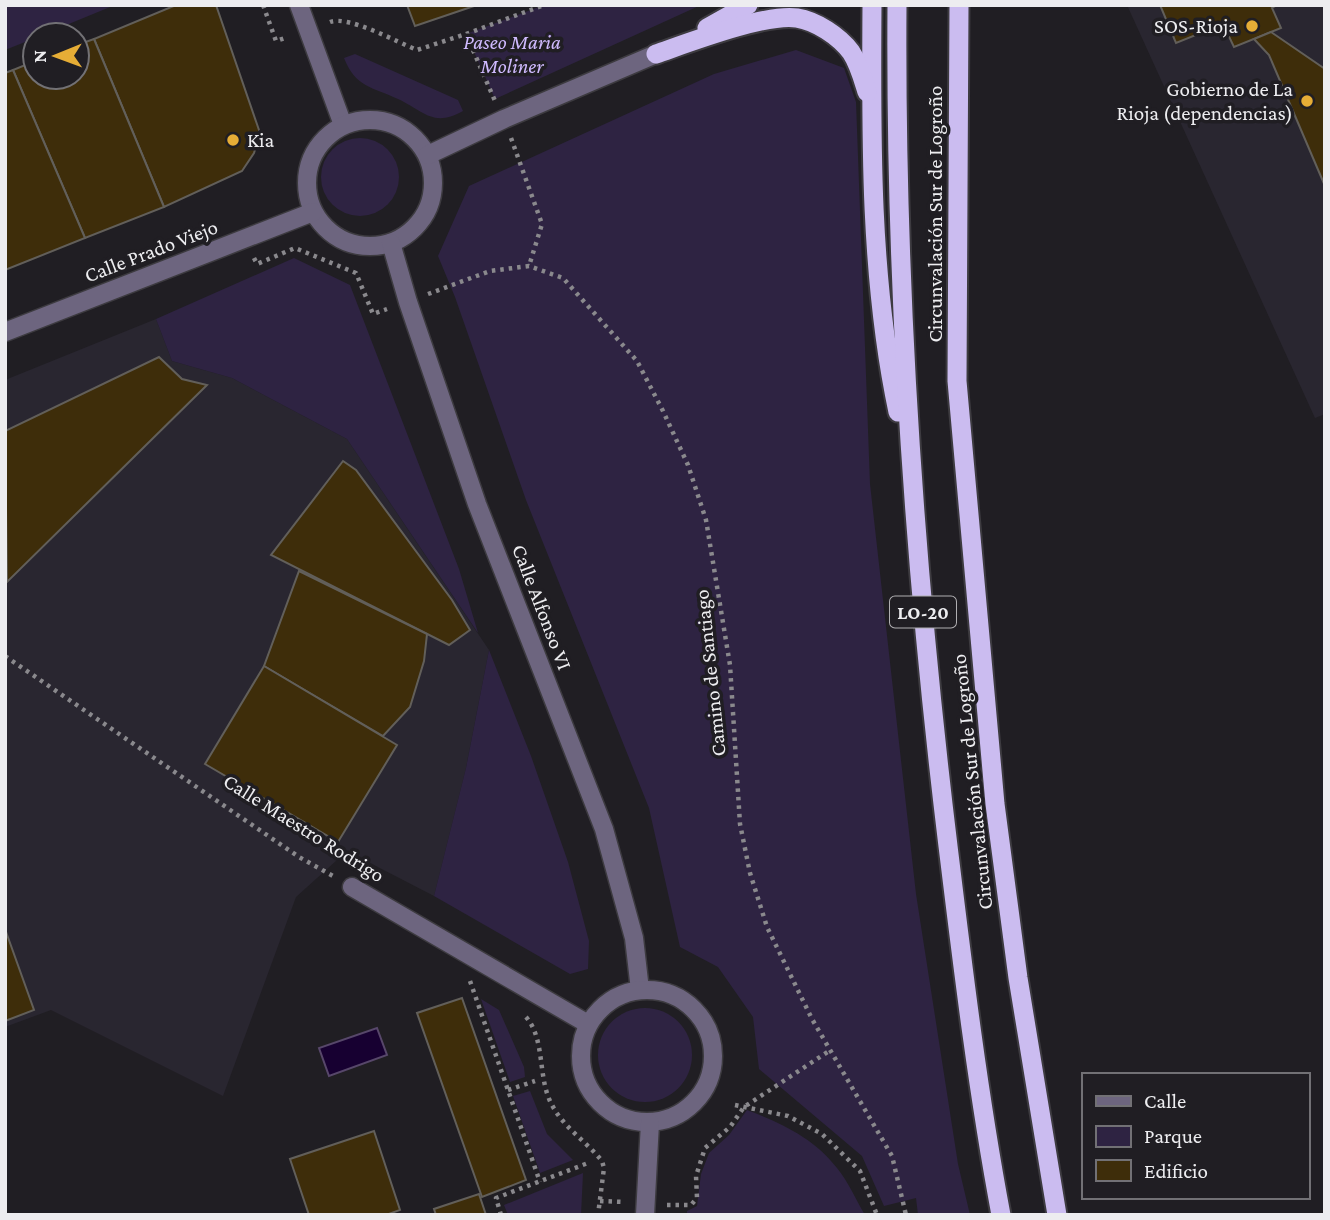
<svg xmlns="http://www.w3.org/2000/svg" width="1330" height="1220" viewBox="0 0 1330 1220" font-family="'Crimson Pro',serif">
  <rect width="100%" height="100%" fill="#201e23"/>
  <g fill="#292630">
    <path d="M1127,5H1325V414L1315,418Z"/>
    <path d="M156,319L172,361L232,378L347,439L489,650L466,768L434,896L347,851L296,897L223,1096L51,1010L5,1027V380Z"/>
  </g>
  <g fill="#2e2342">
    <path d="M5,5H115L42,35H35V38L5,50Z"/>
    <path d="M544,5H701L495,99L466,34Z"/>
    <path d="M796,50L844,68L856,102L870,484L916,894L958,1164L970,1215H918L916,1198L884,1206L862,1156L759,1069L753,1017L718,967L680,947L649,808L526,500L455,297L438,256L469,186L714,74Z"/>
    <path d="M355,54L458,100L463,111C433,128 424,111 398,99C373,87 356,88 344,58Z"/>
    <circle cx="360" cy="177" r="39"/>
    <path d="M294,258L350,285L459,569L478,633L347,439L232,378L172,361L156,319Z"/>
    <path d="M489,650L531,756L568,862L589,941L588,969L570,974L434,896L466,768Z"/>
    <path d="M481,999L499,1010L524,1067L525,1077L510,1082Z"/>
    <circle cx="645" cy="1055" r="47"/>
    <path d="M530,1091L547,1134L573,1160L540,1173L513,1096Z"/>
    <path d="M747,1110C781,1123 814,1138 837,1168C848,1181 856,1200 865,1215H687V1211L697,1206L701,1174L709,1153L729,1135Z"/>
    <path d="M583,1173L581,1215H508L504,1205Z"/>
  </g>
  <path fill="#170031" stroke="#57476a" stroke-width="2" d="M377,1028L387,1055L329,1076L319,1048Z"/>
  <g fill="#3e2d0a" stroke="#625f5a" stroke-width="2">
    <path d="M176,5H216L260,133L254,153L242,171L164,207L94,39Z"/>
    <path d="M407,5H477L415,26Z"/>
    <path d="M1160,5H1277L1272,8L1281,28L1234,47L1223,24L1176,43Z"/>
    <path d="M1271,32L1325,69V186L1269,55L1254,39Z"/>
    <path d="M94,39L164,207L85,238L13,70L35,61V77H77V45Z"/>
    <path d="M13,70L85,238L5,270V73Z"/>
    <path d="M159,357L182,379L207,385L7,582L5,431Z"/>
    <path d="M343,461L356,470L452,600L470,630L449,645L271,555Z"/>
    <path d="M299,571L427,634L424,661L410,707L383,736L264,666Z"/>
    <path d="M264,666L397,745L338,842L205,764Z"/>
    <path d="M5,929L34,1010L5,1021Z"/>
    <path d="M462,998L526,1180L482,1197L417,1013Z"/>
    <path d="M374,1131L400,1210L386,1215H309L290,1159Z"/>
    <path d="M479,1194L486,1215H436L434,1209Z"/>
  </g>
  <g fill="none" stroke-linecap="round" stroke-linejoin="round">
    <g stroke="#3d3b40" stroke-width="21">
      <g id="minor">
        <path d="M299,5L343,125"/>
        <circle cx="370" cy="183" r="63"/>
        <path d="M428,155L504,119L656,54"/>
        <path d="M391,243L408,302L477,504L604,829L634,938L640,990"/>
        <path d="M5,332L313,212"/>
        <path d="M352,887L588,1024"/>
        <circle cx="647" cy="1056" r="66"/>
        <path d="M645,1215L650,1123"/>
      </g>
    </g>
    <g stroke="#3d3b40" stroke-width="23">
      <g id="trunk">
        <path d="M872,5C871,140 870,280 898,412"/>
        <path d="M897,5C895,287 914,567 948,846C963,969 978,1093 1001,1215"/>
        <path d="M959,5L957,381L995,804L1018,978L1057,1215"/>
        <path d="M707,28L748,5"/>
        <path d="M656,54C688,43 766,13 797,18C816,21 839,36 851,52C859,64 863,79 867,92"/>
      </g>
    </g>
    <g stroke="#8a898d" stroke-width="4.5" stroke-dasharray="3.5 5" stroke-linecap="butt">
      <path d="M263,5L276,41L288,37"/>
      <path d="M330,22C348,15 397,42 417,50L466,34L495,101"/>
      <path d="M466,34L544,5"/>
      <path d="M511,138L542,224L529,266"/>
      <path d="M254,258L257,264L295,248L356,273L373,314L387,309"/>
      <path d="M428,294L490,271L529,266L563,278L637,361L663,411L688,465L706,520L730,665L740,824L750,873L767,927L812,1019L892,1156L906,1215"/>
      <path d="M5,656L299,857L333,876"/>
      <path d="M470,981L540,1182"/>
      <path d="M526,1017C546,1040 537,1078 552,1105C564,1128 586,1141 602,1161L604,1168L598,1215"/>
      <path d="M508,1090L535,1081"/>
      <path d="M735,1105L788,1116L822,1134L860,1171L877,1215"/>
      <path d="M600,1201L624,1202"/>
      <path d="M667,1205H691L697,1198L696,1176L705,1148L730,1127L744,1107L829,1051"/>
      <path d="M501,1215L496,1198L588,1163"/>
    </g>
    <use href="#minor" stroke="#6d657f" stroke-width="18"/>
    <use href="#trunk" stroke="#cbbcf0" stroke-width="19"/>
  </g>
  <g fill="#e6ad36" stroke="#201e23" stroke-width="2.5">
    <circle cx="1252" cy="26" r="7"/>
    <circle cx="1307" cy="101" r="7"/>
    <circle cx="233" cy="140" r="7"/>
  </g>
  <g text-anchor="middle" stroke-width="7" stroke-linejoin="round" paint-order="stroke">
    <rect fill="#201e23" stroke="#b0afb2" stroke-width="2" x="890" y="596.5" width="66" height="31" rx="5"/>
    <g font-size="19" font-weight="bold" fill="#ededf0">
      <text x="923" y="619">LO-20</text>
    </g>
    <g font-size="21" fill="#ededf0" stroke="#201e23" text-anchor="end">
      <text x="1238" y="33">SOS-Rioja</text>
      <text x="1293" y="96">Gobierno de La<tspan x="1293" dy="24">Rioja (dependencias)</tspan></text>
      <text x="247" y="147" text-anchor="start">Kia</text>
    </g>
    <g font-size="21" font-style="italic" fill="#cfbafe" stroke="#201e23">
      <text x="512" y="49">Paseo Maria<tspan x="512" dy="24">Moliner</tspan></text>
    </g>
    <g font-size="21" fill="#ededf0" stroke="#201e23">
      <text transform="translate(935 214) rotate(-90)" y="7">Circunvalación Sur de Logroño</text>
      <text transform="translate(151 251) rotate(-21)" y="7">Calle Prado Viejo</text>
      <text transform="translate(542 607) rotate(69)" y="7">Calle Alfonso VI</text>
      <text transform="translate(710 673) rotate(-96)" y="7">Camino de Santiago</text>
      <text transform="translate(972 782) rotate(-96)" y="7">Circunvalación Sur de Logroño</text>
      <text transform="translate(304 828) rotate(32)" y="7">Calle Maestro Rodrigo</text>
    </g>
  </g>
  <rect width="1330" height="1220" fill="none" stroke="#ededf0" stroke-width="14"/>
  <rect x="1082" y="1073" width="228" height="126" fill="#201e23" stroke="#727175" stroke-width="2"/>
  <rect x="1096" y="1096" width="35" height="10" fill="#6d657f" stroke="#727175" stroke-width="2"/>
  <text x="1144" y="1108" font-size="21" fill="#ededf0">Calle</text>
  <rect x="1096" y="1126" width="35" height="21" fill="#2e2342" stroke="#727175" stroke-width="2"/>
  <text x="1144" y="1143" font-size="21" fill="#ededf0">Parque</text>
  <rect x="1096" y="1160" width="35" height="21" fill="#3e2d0a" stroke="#727175" stroke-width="2"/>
  <text x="1144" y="1178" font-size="21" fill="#ededf0">Edificio</text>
  <g transform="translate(56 56) rotate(269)"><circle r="33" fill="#201e23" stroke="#727175" stroke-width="2"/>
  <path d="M0-5L12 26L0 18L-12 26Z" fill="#e6ad36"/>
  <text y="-10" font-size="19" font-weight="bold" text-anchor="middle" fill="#ededf0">N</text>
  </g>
</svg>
